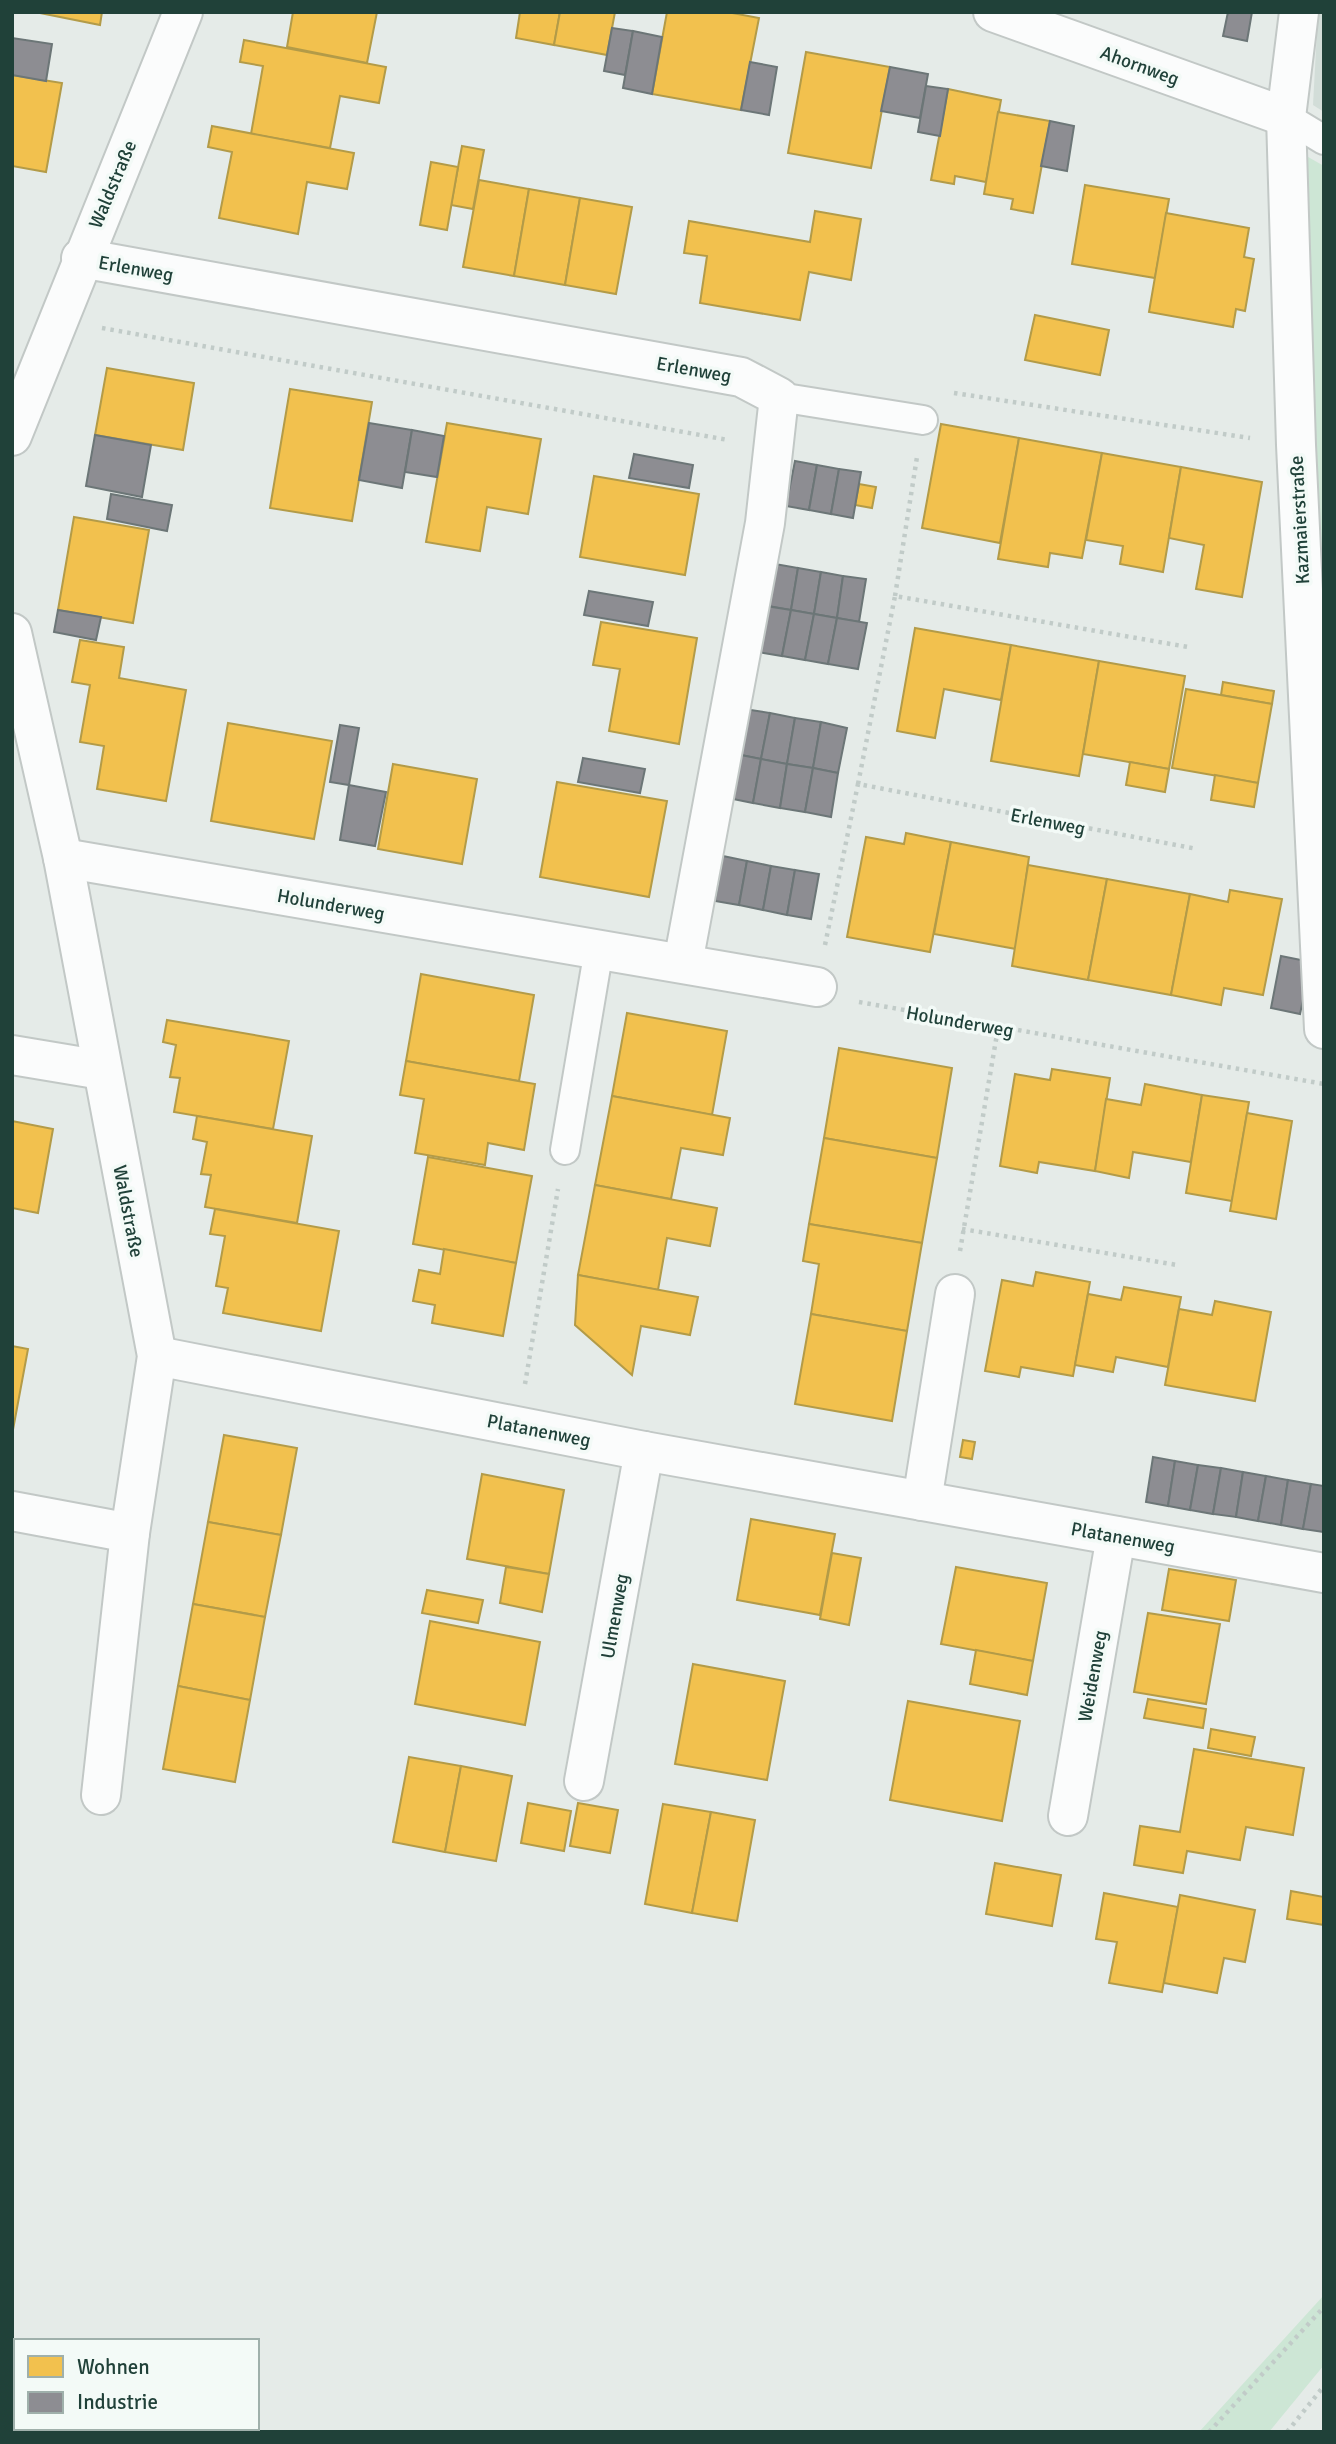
<svg xmlns="http://www.w3.org/2000/svg" width="1336" height="2444" viewBox="0 0 1336 2444" font-family="Signika,sans-serif">
  <rect width="100%" height="100%" fill="#e5ebe8"/>
  <path fill="#d2ddd8" d="M1318,12H1324V112L1313,105Z"/>
  <g fill="#cde6d5">
    <path d="M1301,153L1324,166V589L1319,537Z"/>
    <path d="M1324,2295V2365L1269,2432H1199Z"/>
  </g>
  <g fill="#f2c14e" stroke="#b39b48" stroke-width="2">
    <path d="M35,12H102L100,25Z"/>
    <path d="M293,12H377L367,63L287,47Z"/>
    <path d="M520,12H560L554,45L516,38Z"/>
    <path d="M560,12H615L607,55L554,45Z"/>
    <path d="M667,12H727L759,18L741,110L652,94Z"/>
    <path d="M244,40L386,67L379,103L340,96L330,148L251,134L263,66L240,62Z"/>
    <path d="M806,52L890,67L871,168L788,153Z"/>
    <path d="M12,75L62,83L46,172L12,166Z"/>
    <path d="M948,89L1001,100L986,182L955,176L954,184L931,180Z"/>
    <path d="M998,112L1050,121L1033,213L1011,209L1013,199L984,194Z"/>
    <path d="M212,126L354,153L347,189L307,182L298,234L219,218L232,152L208,147Z"/>
    <path d="M462,146L484,150L473,209L451,205Z"/>
    <path d="M431,162L458,167L447,230L420,225Z"/>
    <path d="M479,180L529,189L514,276L463,267Z"/>
    <path d="M1085,185L1169,199L1155,278L1072,264Z"/>
    <path d="M529,189L580,198L565,285L514,276Z"/>
    <path d="M580,198L632,207L616,294L565,285Z"/>
    <path d="M815,211L861,219L851,280L809,272L800,320L700,303L707,256L684,253L689,221L810,242Z"/>
    <path d="M1166,213L1249,228L1244,257L1254,259L1245,311L1236,309L1233,327L1149,312Z"/>
    <path d="M1035,315L1109,330L1100,375L1025,360Z"/>
    <path d="M107,368L194,383L183,450L95,435Z"/>
    <path d="M290,389L372,402L352,521L270,508Z"/>
    <path d="M447,423L541,439L528,514L487,507L480,551L426,542Z"/>
    <path d="M941,424L1019,438L1000,543L922,528Z"/>
    <path d="M1019,438L1102,453L1082,558L1050,553L1048,567L998,559Z"/>
    <path d="M1102,453L1181,467L1163,572L1120,564L1123,546L1086,540Z"/>
    <path d="M1181,467L1262,482L1242,597L1196,589L1204,545L1169,538Z"/>
    <path d="M594,476L699,494L685,575L580,557Z"/>
    <path d="M859,484L876,487L872,508L855,505Z"/>
    <path d="M74,517L149,530L133,623L58,610Z"/>
    <path d="M601,622L697,638L679,744L609,731L620,669L593,665Z"/>
    <path d="M915,628L1011,645L1001,700L944,689L935,738L897,731Z"/>
    <path d="M80,640L124,647L119,678L186,690L166,801L97,789L104,746L80,742L90,685L72,682Z"/>
    <path d="M1011,645L1099,661L1079,776L991,761Z"/>
    <path d="M1099,661L1185,676L1169,769L1083,754Z"/>
    <path d="M1223,682L1274,691L1272,704L1221,695Z"/>
    <path d="M1186,689L1272,704L1258,783L1172,768Z"/>
    <path d="M228,723L332,741L314,839L211,821Z"/>
    <path d="M1130,762L1169,769L1165,792L1126,785Z"/>
    <path d="M393,764L477,779L462,864L378,849Z"/>
    <path d="M1215,775L1258,783L1254,807L1211,800Z"/>
    <path d="M557,782L667,801L649,897L540,877Z"/>
    <path d="M906,833L951,842L930,952L847,937L866,837L904,844Z"/>
    <path d="M951,842L1029,857L1016,949L934,934Z"/>
    <path d="M1028,865L1107,879L1088,980L1012,966Z"/>
    <path d="M1107,879L1190,894L1171,995L1088,980Z"/>
    <path d="M1230,890L1282,899L1263,995L1224,988L1221,1005L1171,995L1190,894L1228,902Z"/>
    <path d="M421,974L534,995L519,1081L406,1061Z"/>
    <path d="M627,1013L727,1031L712,1115L612,1096Z"/>
    <path d="M167,1020L289,1041L273,1129L174,1112L180,1078L170,1077L176,1045L163,1042Z"/>
    <path d="M839,1048L952,1068L937,1158L824,1138Z"/>
    <path d="M406,1061L535,1084L524,1150L488,1143L485,1165L415,1153L424,1099L400,1095Z"/>
    <path d="M1052,1069L1110,1078L1095,1171L1039,1162L1037,1173L1000,1166L1015,1074L1050,1080Z"/>
    <path d="M1145,1084L1202,1095L1191,1162L1133,1152L1129,1178L1095,1171L1106,1099L1141,1105Z"/>
    <path d="M1202,1095L1249,1102L1232,1201L1186,1193Z"/>
    <path d="M612,1096L730,1118L723,1155L681,1148L671,1199L595,1185Z"/>
    <path d="M1247,1113L1292,1121L1276,1219L1230,1211Z"/>
    <path d="M197,1116L312,1136L297,1223L205,1207L211,1175L201,1174L207,1142L193,1139Z"/>
    <path d="M12,1121L53,1129L38,1213L12,1208Z"/>
    <path d="M824,1138L937,1158L922,1243L809,1224Z"/>
    <path d="M428,1157L532,1176L516,1263L413,1244Z"/>
    <path d="M595,1185L717,1208L710,1246L667,1238L658,1290L578,1275Z"/>
    <path d="M215,1209L339,1231L321,1331L223,1313L228,1288L216,1286L225,1236L210,1234Z"/>
    <path d="M809,1224L922,1243L907,1331L811,1314L819,1264L803,1261Z"/>
    <path d="M444,1249L516,1263L503,1336L432,1323L435,1305L413,1301L419,1270L440,1274Z"/>
    <path d="M1036,1272L1090,1282L1073,1376L1021,1367L1019,1377L985,1371L1002,1280L1033,1286Z"/>
    <path d="M578,1275L698,1297L690,1335L641,1326L632,1375L575,1325Z"/>
    <path d="M1124,1287L1181,1297L1168,1367L1116,1357L1113,1372L1075,1365L1088,1294L1121,1300Z"/>
    <path d="M1215,1301L1271,1312L1255,1401L1165,1385L1179,1309L1212,1315Z"/>
    <path d="M811,1314L907,1331L892,1421L795,1404Z"/>
    <path d="M12,1346L28,1349L12,1435Z"/>
    <path d="M224,1435L297,1448L281,1535L208,1522Z"/>
    <path d="M963,1440L975,1442L972,1459L960,1457Z"/>
    <path d="M482,1474L564,1490L549,1574L467,1559Z"/>
    <path d="M751,1519L835,1534L820,1615L737,1600Z"/>
    <path d="M208,1522L281,1535L265,1617L193,1604Z"/>
    <path d="M832,1553L861,1558L849,1625L820,1619Z"/>
    <path d="M506,1567L549,1574L542,1612L500,1603Z"/>
    <path d="M956,1567L1047,1583L1033,1661L941,1644Z"/>
    <path d="M1169,1569L1236,1580L1229,1621L1162,1610Z"/>
    <path d="M427,1590L483,1600L478,1623L422,1613Z"/>
    <path d="M193,1604L265,1617L250,1700L178,1686Z"/>
    <path d="M1148,1613L1220,1624L1206,1704L1134,1692Z"/>
    <path d="M430,1621L540,1642L525,1725L415,1704Z"/>
    <path d="M976,1650L1033,1661L1027,1695L970,1684Z"/>
    <path d="M693,1664L785,1681L767,1780L675,1764Z"/>
    <path d="M178,1686L250,1700L235,1782L163,1769Z"/>
    <path d="M1148,1699L1206,1709L1203,1728L1144,1718Z"/>
    <path d="M908,1701L1020,1721L1002,1821L890,1800Z"/>
    <path d="M1211,1729L1255,1737L1251,1756L1208,1748Z"/>
    <path d="M1194,1749L1304,1768L1293,1835L1246,1827L1240,1860L1187,1851L1183,1873L1134,1865L1140,1826L1180,1832Z"/>
    <path d="M409,1757L461,1766L445,1852L393,1842Z"/>
    <path d="M461,1766L512,1776L496,1861L445,1852Z"/>
    <path d="M528,1803L571,1811L564,1851L521,1843Z"/>
    <path d="M578,1803L618,1810L610,1853L570,1846Z"/>
    <path d="M663,1804L711,1812L692,1913L645,1904Z"/>
    <path d="M711,1812L755,1820L737,1921L692,1913Z"/>
    <path d="M995,1863L1061,1875L1052,1926L986,1914Z"/>
    <path d="M1291,1891L1324,1897V1925L1287,1919Z"/>
    <path d="M1104,1893L1178,1907L1162,1992L1109,1983L1117,1942L1096,1939Z"/>
    <path d="M1180,1895L1255,1910L1245,1962L1224,1958L1217,1993L1164,1983Z"/>
  </g>
  <g fill="#8d8d92" stroke="#6c7677" stroke-width="2">
    <path d="M1228,12H1252L1247,41L1223,36Z"/>
    <path d="M612,28L633,31L625,75L604,71Z"/>
    <path d="M633,31L662,37L652,94L623,88Z"/>
    <path d="M12,38L52,44L46,81L12,75Z"/>
    <path d="M750,62L777,67L769,115L741,110Z"/>
    <path d="M890,67L928,74L920,118L881,111Z"/>
    <path d="M926,86L948,89L940,136L918,132Z"/>
    <path d="M1050,121L1074,126L1067,171L1041,166Z"/>
    <path d="M369,423L412,430L402,488L359,480Z"/>
    <path d="M412,430L444,436L437,477L405,472Z"/>
    <path d="M95,435L151,445L142,497L86,486Z"/>
    <path d="M634,454L693,465L689,488L629,478Z"/>
    <path d="M795,461L817,465L809,510L786,506Z"/>
    <path d="M817,465L839,469L831,514L809,510Z"/>
    <path d="M839,469L861,472L853,518L831,514Z"/>
    <path d="M111,494L172,505L167,531L107,519Z"/>
    <path d="M775,564L798,568L791,610L768,606Z"/>
    <path d="M798,568L821,572L814,614L791,610Z"/>
    <path d="M821,572L843,576L837,618L814,614Z"/>
    <path d="M843,576L866,579L859,622L837,618Z"/>
    <path d="M589,591L653,602L648,626L584,615Z"/>
    <path d="M766,606L791,610L782,656L758,652Z"/>
    <path d="M58,610L101,617L96,640L54,632Z"/>
    <path d="M791,610L814,614L805,660L782,656Z"/>
    <path d="M814,614L837,618L828,664L805,660Z"/>
    <path d="M837,618L867,623L858,669L828,664Z"/>
    <path d="M744,709L770,713L761,759L736,754Z"/>
    <path d="M770,713L795,718L787,764L761,759Z"/>
    <path d="M795,718L821,722L813,768L787,764Z"/>
    <path d="M821,722L847,728L838,773L813,768Z"/>
    <path d="M340,725L359,728L349,785L330,782Z"/>
    <path d="M736,754L761,759L753,803L728,798Z"/>
    <path d="M583,758L645,769L640,793L578,782Z"/>
    <path d="M761,759L787,764L780,808L753,803Z"/>
    <path d="M787,764L813,768L805,812L780,808Z"/>
    <path d="M813,768L838,773L831,817L805,812Z"/>
    <path d="M349,785L386,792L375,846L340,840Z"/>
    <path d="M723,856L747,861L739,905L715,901Z"/>
    <path d="M747,861L771,866L763,910L739,905Z"/>
    <path d="M771,866L795,870L787,915L763,910Z"/>
    <path d="M795,870L819,874L811,919L787,915Z"/>
    <path d="M1281,956L1311,962L1300,1014L1271,1008Z"/>
    <path d="M1153,1457L1175,1461L1168,1506L1146,1502Z"/>
    <path d="M1175,1461L1198,1465L1190,1510L1168,1506Z"/>
    <path d="M1198,1465L1221,1468L1213,1514L1190,1510Z"/>
    <path d="M1221,1468L1243,1472L1236,1517L1213,1514Z"/>
    <path d="M1243,1472L1266,1476L1258,1521L1236,1517Z"/>
    <path d="M1266,1476L1288,1480L1281,1525L1258,1521Z"/>
    <path d="M1288,1480L1311,1484L1303,1529L1281,1525Z"/>
    <path d="M1311,1484L1324,1486V1532L1303,1529Z"/>
  </g>
  <g fill="none" stroke-linecap="round" stroke-linejoin="round">
    <g stroke="#c2c8c6" stroke-width="32">
      <g id="service">
        <path d="M1286,117L1324,140"/>
        <path d="M779,397L923,420"/>
        <path d="M565,1150L599,949"/>
      </g>
    </g>
    <g stroke="#c2c8c6" stroke-width="42">
      <g id="minor">
        <path d="M993,12L1286,117"/>
        <path d="M1299,12L1286,117L1296,445L1324,1029"/>
        <path d="M81,258L741,377L779,397L765,523L683,963"/>
        <path d="M12,436L183,12"/>
        <path d="M12,633L63,858L157,1356L130,1533L101,1795"/>
        <path d="M63,858L817,987"/>
        <path d="M12,1055L102,1070"/>
        <path d="M157,1356L644,1451L1324,1573"/>
        <path d="M922,1501L955,1294"/>
        <path d="M12,1511L130,1533"/>
        <path d="M584,1781L644,1451"/>
        <path d="M1068,1816L1116,1536"/>
      </g>
    </g>
    <g stroke="#c1cbc8" stroke-width="4.5" stroke-dasharray="3.5 5" stroke-linecap="butt">
      <path d="M102,328L728,440"/>
      <path d="M954,393L1250,438"/>
      <path d="M895,596L917,457"/>
      <path d="M858,784L895,596L1188,647"/>
      <path d="M825,945L858,784L1197,849"/>
      <path d="M859,1002L1324,1084"/>
      <path d="M962,1229L1177,1265"/>
      <path d="M960,1251L998,1028"/>
      <path d="M525,1384L558,1189"/>
      <path d="M1209,2432L1324,2307"/>
      <path d="M1287,2432L1324,2386"/>
    </g>
    <use href="#service" stroke="#fbfcfc" stroke-width="28"/>
    <use href="#minor" stroke="#fbfcfc" stroke-width="38"/>
  </g>
  <g text-anchor="middle" stroke-width="7" stroke-linejoin="round" paint-order="stroke">
    <g font-size="19" fill="#204139" stroke="#f3faf7">
      <text transform="translate(1140 65) rotate(20)" y="7">Ahornweg</text>
      <text transform="translate(112 184) rotate(-67)" y="7">Waldstraße</text>
      <text transform="translate(136 268) rotate(10)" y="7">Erlenweg</text>
      <text transform="translate(694 369) rotate(10)" y="7">Erlenweg</text>
      <text transform="translate(1299 520) rotate(-93)" y="7">Kazmaierstraße</text>
      <text transform="translate(1048 821) rotate(11)" y="7">Erlenweg</text>
      <text transform="translate(331 904) rotate(10)" y="7">Holunderweg</text>
      <text transform="translate(960 1021) rotate(10)" y="7">Holunderweg</text>
      <text transform="translate(129 1211) rotate(79)" y="7">Waldstraße</text>
      <text transform="translate(539 1430) rotate(11)" y="7">Platanenweg</text>
      <text transform="translate(1123 1537) rotate(10)" y="7">Platanenweg</text>
      <text transform="translate(614 1616) rotate(-80)" y="7">Ulmenweg</text>
      <text transform="translate(1092 1676) rotate(-80)" y="7">Weidenweg</text>
    </g>
  </g>
  <rect width="1336" height="2444" fill="none" stroke="#204139" stroke-width="28"/>
  <rect x="14" y="2339" width="245" height="91" fill="#f3faf7" stroke="#9fb0ab" stroke-width="2"/>
  <rect x="28" y="2356" width="35" height="21" fill="#f2c14e" stroke="#9fb0ab" stroke-width="2"/>
  <text x="77" y="2374" font-size="21" fill="#204139">Wohnen</text>
  <rect x="28" y="2392" width="35" height="21" fill="#8d8d92" stroke="#9fb0ab" stroke-width="2"/>
  <text x="77" y="2409" font-size="21" fill="#204139">Industrie</text>
</svg>
